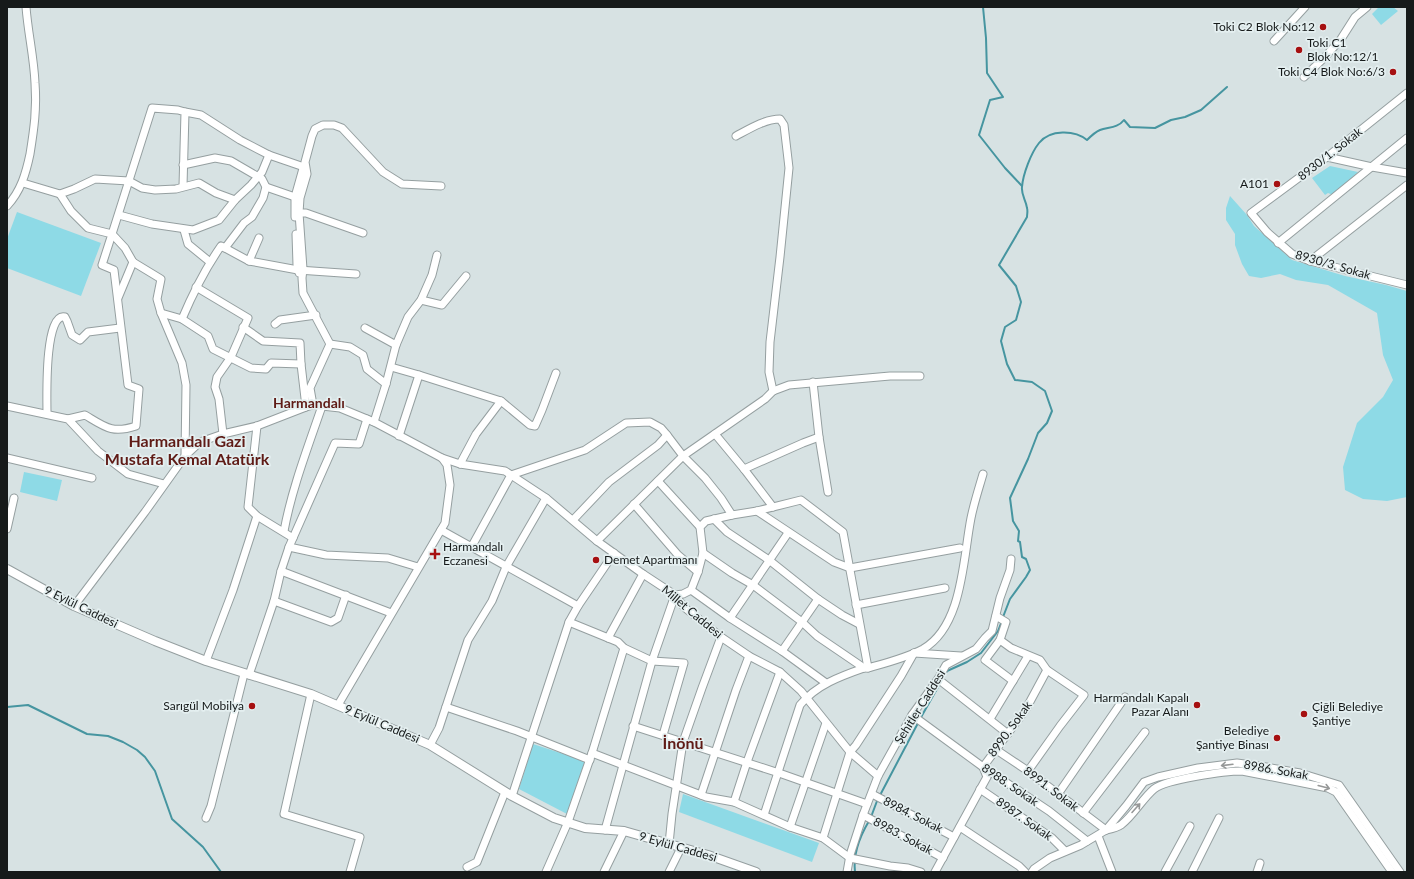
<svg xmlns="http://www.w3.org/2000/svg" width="1414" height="879" viewBox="0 0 1414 879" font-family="Lato,sans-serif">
  <rect width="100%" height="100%" fill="#d7e2e3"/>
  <g fill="#8edae6">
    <path d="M1379,7H1393L1398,11L1381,25L1372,14Z"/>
    <path d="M1330,166L1358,172L1333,195L1328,193L1325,195L1312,178Z"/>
    <path d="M1230,196L1247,215L1254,226L1292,260L1345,276L1386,285L1407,291V497L1387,501L1363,499L1345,490L1343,467L1357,423L1383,397L1393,380L1383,355L1377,313L1328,285L1296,280L1280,274L1261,278L1249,276L1242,264L1235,245V234L1226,220V208Z"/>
    <path d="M17,212L101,243L81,296L7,268V239Z"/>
    <path d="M24,472L62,480L57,501L20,492Z"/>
    <path d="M533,744L585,761L567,814L519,789Z"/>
    <path d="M683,794L819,843L812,862L679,812Z"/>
  </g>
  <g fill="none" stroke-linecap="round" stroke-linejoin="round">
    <g stroke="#4695a0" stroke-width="2">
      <path d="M983,7L986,38L987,73L1003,97L990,100L979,135L1005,168L1022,186"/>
      <path d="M1003,617L1010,599L1026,577L1030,570L1026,559L1022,557L1020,542L1018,541L1019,531L1013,521L1010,498L1028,459L1038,433L1047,423L1052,411L1045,391L1032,382L1015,380L1007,364L1001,341L1005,327L1016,320L1021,302L1016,286L999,265L1027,217C1027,214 1028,211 1027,208C1026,200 1021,195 1022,187C1023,174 1031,153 1039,143C1050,129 1075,130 1087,140C1091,136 1095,132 1100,130C1108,127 1118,128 1124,120L1130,127L1155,128L1171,120L1185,117L1201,110L1227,87"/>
      <path d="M7,707L28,705L87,734L108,736L123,742L137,750L145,757L155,771L172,819L203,847L221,872"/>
      <path d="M920,719L947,671L967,662L981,653L998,631L1002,621"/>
      <path d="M871,817L877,801L918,723"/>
      <path d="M855,872C853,855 860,836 869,821"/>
    </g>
    <g stroke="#959fa0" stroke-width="9">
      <g id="minor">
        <path d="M1274,41L1305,7"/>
        <path d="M1304,77L1324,58L1341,39L1355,17L1367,7"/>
        <path d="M1407,93L1327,157L1251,213L1267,232L1292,254L1310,261L1407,285"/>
        <path d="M185,112L201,115L240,140L269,155L304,167"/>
        <path d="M736,136C749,129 765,119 780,119L784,125L789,168L780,257L770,342L769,372L773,391"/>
        <path d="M1327,157L1372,167L1407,173"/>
        <path d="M23,183L60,194"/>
        <path d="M183,186L185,112L178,110L152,108L112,234L125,248L133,262L161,279L157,299L161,313L182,363L186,385L185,456"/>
        <path d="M266,187L295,197"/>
        <path d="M7,206C21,191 26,173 30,154C34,129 37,108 35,83C34,58 28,33 26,7"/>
        <path d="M299,213H306L363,233"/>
        <path d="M119,215L152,224L193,230L219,220L235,200L251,185L262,172L269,155"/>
        <path d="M295,217V197L304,165"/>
        <path d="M184,230L188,244L210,262"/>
        <path d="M296,234L297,265L299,273"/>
        <path d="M1278,243L1407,138"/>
        <path d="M225,248L249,261L298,270L356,274"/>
        <path d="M249,261L259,238"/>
        <path d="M1310,261L1407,185"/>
        <path d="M196,287L248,318L231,357L217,377L215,387L219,399L223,434"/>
        <path d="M118,298L133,262"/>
        <path d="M421,300L442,305L466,276"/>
        <path d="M161,313L182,319C193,293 205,269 221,246L225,248L244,223L252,217L263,198L266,187L262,179L231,161L215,158L183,165"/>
        <path d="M182,319L208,336L213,349L251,368L266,369L271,363L301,364"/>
        <path d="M275,324L280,320L316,315"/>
        <path d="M243,327L263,341L300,343L301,364L306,407"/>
        <path d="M365,328L396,345L408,317L421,300L432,275L437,255"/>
        <path d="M330,344L350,347L363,355L367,369L386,384"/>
        <path d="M391,367L419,375L501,401L530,425L535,426L542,410L556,373"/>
        <path d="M813,382L819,437L828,492"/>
        <path d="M313,405L310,388L330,344L303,293L302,278L303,269L299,213L300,198L307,174L305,162L312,136L315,129L323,125H334L342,128L383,172L402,184L441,186"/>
        <path d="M7,406L68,419L98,451L128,474L164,484"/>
        <path d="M47,414C47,400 44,312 65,317L67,321L72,335L80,340L88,332L120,328"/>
        <path d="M68,419L85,415C105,427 112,434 136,426L139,389L128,385L114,270L102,265L112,234L88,228L71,211L60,194L74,189L95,179L129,181L142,188L155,190L176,189L199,183L216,193L235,200"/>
        <path d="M374,422L386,384L396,345"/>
        <path d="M257,426L248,507L257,516L293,538"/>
        <path d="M715,434L744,469L773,507"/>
        <path d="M399,436L419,375"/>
        <path d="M7,458L92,478"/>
        <path d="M442,458L460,464L505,471L546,498L597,541L643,574L675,595L684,607L721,637L749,656L780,672L801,691L850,752L878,776"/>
        <path d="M460,464L476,434L501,401"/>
        <path d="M744,469L803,443L819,437"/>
        <path d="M658,481L700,527"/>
        <path d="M634,504L678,555L698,572"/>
        <path d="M757,511L834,562L850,568L960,548"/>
        <path d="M714,519L727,532L769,560L818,599L842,615L859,624"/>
        <path d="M573,520L609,482L658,445L667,435"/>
        <path d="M7,529L14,498"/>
        <path d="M441,530L578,606"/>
        <path d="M284,531C292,488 308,447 322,406"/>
        <path d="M597,541L683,456L765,399L773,391L789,385L890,376H920"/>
        <path d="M472,546L511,475L585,450L626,423L650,422L661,428L667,435L683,456L705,478L721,498L732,515"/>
        <path d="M289,547L326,555L388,558L418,567"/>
        <path d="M703,553L732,573L753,585L802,622L817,636L864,668"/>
        <path d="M281,571L391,613"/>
        <path d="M691,590L730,618L782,651L826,683"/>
        <path d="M274,601L331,622L338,618L346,595"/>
        <path d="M856,605L945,588"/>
        <path d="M74,606L145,512L185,456L200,442L223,434L257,426L306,407L313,405L340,408L374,422L442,458L447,465L450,485L445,523L338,705"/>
        <path d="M996,616L1006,622L1000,640L985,660L1013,681"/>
        <path d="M730,618L788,533"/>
        <path d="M569,622L618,642L624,648L652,661L684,663L663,735"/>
        <path d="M608,638L643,574"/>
        <path d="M1000,640L1011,648L1040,660L1047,670L1084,695L1060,726L1028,771"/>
        <path d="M782,651L818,599"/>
        <path d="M914,653L961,656"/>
        <path d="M206,661L233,590L257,516"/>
        <path d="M249,675L274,601L281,571L289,547L335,443L359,444L367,419"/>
        <path d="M938,679L1008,734"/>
        <path d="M311,694L284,814L360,837L350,872"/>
        <path d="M446,707L517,731L590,760"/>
        <path d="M912,715L983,767L1049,811L1087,841"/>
        <path d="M990,719L1028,656"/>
        <path d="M633,726L779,773L867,804"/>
        <path d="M430,745L439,728L468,640L492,601L506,567L546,498"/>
        <path d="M995,749L1028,771L1106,830"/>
        <path d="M592,753L706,797L734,802L790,827L823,838L850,858L890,866L908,868L921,872"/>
        <path d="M980,789L1052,838L1065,851"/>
        <path d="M872,794L954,837"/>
        <path d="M1058,794L1125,697"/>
        <path d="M701,795L736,690L749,656"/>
        <path d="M512,796L569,622L578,606L614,553"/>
        <path d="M734,802L747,762L780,672"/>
        <path d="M1083,813L1145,732"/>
        <path d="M764,815L800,705C816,685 841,676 864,668H868"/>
        <path d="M863,815L943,858"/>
        <path d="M206,818L211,806L244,674"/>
        <path d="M790,827L826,723"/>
        <path d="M960,827L1019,866L1025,872"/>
        <path d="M605,830L652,661L675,595L683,594L691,590L698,572L703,553L700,527L706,521L732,515L757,511L801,500L843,532L868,668C886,663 906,658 923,649C963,626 963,558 971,518C974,503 979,488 983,474"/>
        <path d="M1106,830C1111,829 1117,828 1121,825C1134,815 1142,799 1154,789C1166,779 1226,771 1242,771L1328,788L1336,792L1392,872"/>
        <path d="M1098,836L1112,872"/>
        <path d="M823,838L850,752L856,745L901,676L914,653"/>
        <path d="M669,844L672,814L683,742L702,688L721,637"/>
        <path d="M467,867L477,862L505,792"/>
        <path d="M546,872L568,822L592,753L624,648"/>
        <path d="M604,872L624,831"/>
        <path d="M669,872L681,848"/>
        <path d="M847,872L850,855L863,815L878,776L912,715L938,679L946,665L976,649L985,638L992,631L1000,598L1010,570L1011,559"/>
        <path d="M935,872L987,777L983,767L1026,709L1047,670"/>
        <path d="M1032,872L1034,869L1050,858L1081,845L1106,830L1126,806L1144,782L1158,777L1198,768L1237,763L1266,767L1300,773L1339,785L1400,872"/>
        <path d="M1165,872L1190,826"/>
        <path d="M1192,872L1219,818"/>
        <path d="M1257,872L1260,863"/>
      </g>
    </g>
    <g stroke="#959fa0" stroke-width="10">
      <path id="major" d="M7,569L74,606L155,641L206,661L311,694L430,745L512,796L554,818L585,828L624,831L708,855L756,872"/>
    </g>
    <use href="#minor" stroke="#fff" stroke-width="7"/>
    <use href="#major" stroke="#fff" stroke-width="8"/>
  </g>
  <defs><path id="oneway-shaft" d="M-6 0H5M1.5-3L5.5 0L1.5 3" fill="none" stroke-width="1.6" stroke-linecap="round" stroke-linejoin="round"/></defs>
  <g stroke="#969898">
    <use href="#oneway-shaft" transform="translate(1227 765) rotate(173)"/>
    <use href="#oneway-shaft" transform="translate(1324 787) rotate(15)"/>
    <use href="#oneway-shaft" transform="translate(1136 808) rotate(-48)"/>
  </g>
  <g fill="#a61011" stroke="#e4eff0" stroke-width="1.5">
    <circle cx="1323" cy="27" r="4"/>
    <circle cx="1299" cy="50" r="4"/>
    <circle cx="1393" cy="72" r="4"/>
    <circle cx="1277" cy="184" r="4"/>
    <path d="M433 548h4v4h4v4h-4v4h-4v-4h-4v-4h4z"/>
    <circle cx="596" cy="560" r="4"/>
    <circle cx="1197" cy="705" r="4"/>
    <circle cx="252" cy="706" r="4"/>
    <circle cx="1304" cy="714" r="4"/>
    <circle cx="1277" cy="738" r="4"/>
  </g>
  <g text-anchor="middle" stroke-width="3.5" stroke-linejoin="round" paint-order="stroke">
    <g font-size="12" fill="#161a1a" stroke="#e4eff0" text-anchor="end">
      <text x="1315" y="31">Toki C2 Blok No:12</text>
      <text x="1307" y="47" text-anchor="start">Toki C1<tspan x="1307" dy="14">Blok No:12/1</tspan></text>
      <text x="1385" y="76">Toki C4 Blok No:6/3</text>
      <text x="1269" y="188">A101</text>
      <text x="443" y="551" text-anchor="start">Harmandalı<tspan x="443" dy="14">Eczanesi</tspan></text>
      <text x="604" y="564" text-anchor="start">Demet Apartmanı</text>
      <text x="1189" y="702">Harmandalı Kapalı<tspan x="1189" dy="14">Pazar Alanı</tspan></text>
      <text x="244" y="710">Sarıgül Mobilya</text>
      <text x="1312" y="711" text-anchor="start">Çiğli Belediye<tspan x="1312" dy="14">Şantiye</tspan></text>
      <text x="1269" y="735">Belediye<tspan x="1269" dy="14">Şantiye Binası</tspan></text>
    </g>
    <g font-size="12" fill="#161a1a" stroke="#e4eff0">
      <text transform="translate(1330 154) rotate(-38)" y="4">8930/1. Sokak</text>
      <text transform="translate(1333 265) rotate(16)" y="4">8930/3. Sokak</text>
      <text transform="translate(81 607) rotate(26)" y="4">9 Eylül Caddesi</text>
      <text transform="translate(692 612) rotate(40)" y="4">Millet Caddesi</text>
      <text transform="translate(920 707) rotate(-58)" y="4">Şehitler Caddesi</text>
      <text transform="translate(382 724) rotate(23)" y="4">9 Eylül Caddesi</text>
      <text transform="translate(1010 729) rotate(-54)" y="4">8990. Sokak</text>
      <text transform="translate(1276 770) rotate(10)" y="4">8986. Sokak</text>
      <text transform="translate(1010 785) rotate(34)" y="4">8988. Sokak</text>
      <text transform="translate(1051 789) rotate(37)" y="4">8991. Sokak</text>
      <text transform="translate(913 815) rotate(27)" y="4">8984. Sokak</text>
      <text transform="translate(1024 819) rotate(35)" y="4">8987. Sokak</text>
      <text transform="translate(903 836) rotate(28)" y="4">8983. Sokak</text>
      <text transform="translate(678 847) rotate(16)" y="4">9 Eylül Caddesi</text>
    </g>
    <g font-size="14" font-weight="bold" fill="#5f1b16" stroke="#e4eff0">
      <text x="309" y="408">Harmandalı</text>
    </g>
    <g font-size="16" font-weight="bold" fill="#5f1b16" stroke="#e4eff0">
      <text x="187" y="447">Harmandalı Gazi<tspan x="187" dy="18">Mustafa Kemal Atatürk</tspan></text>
      <text x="683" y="749">İnönü</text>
    </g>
  </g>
  <rect width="1414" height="879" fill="none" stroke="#161a1a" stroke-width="16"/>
</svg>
